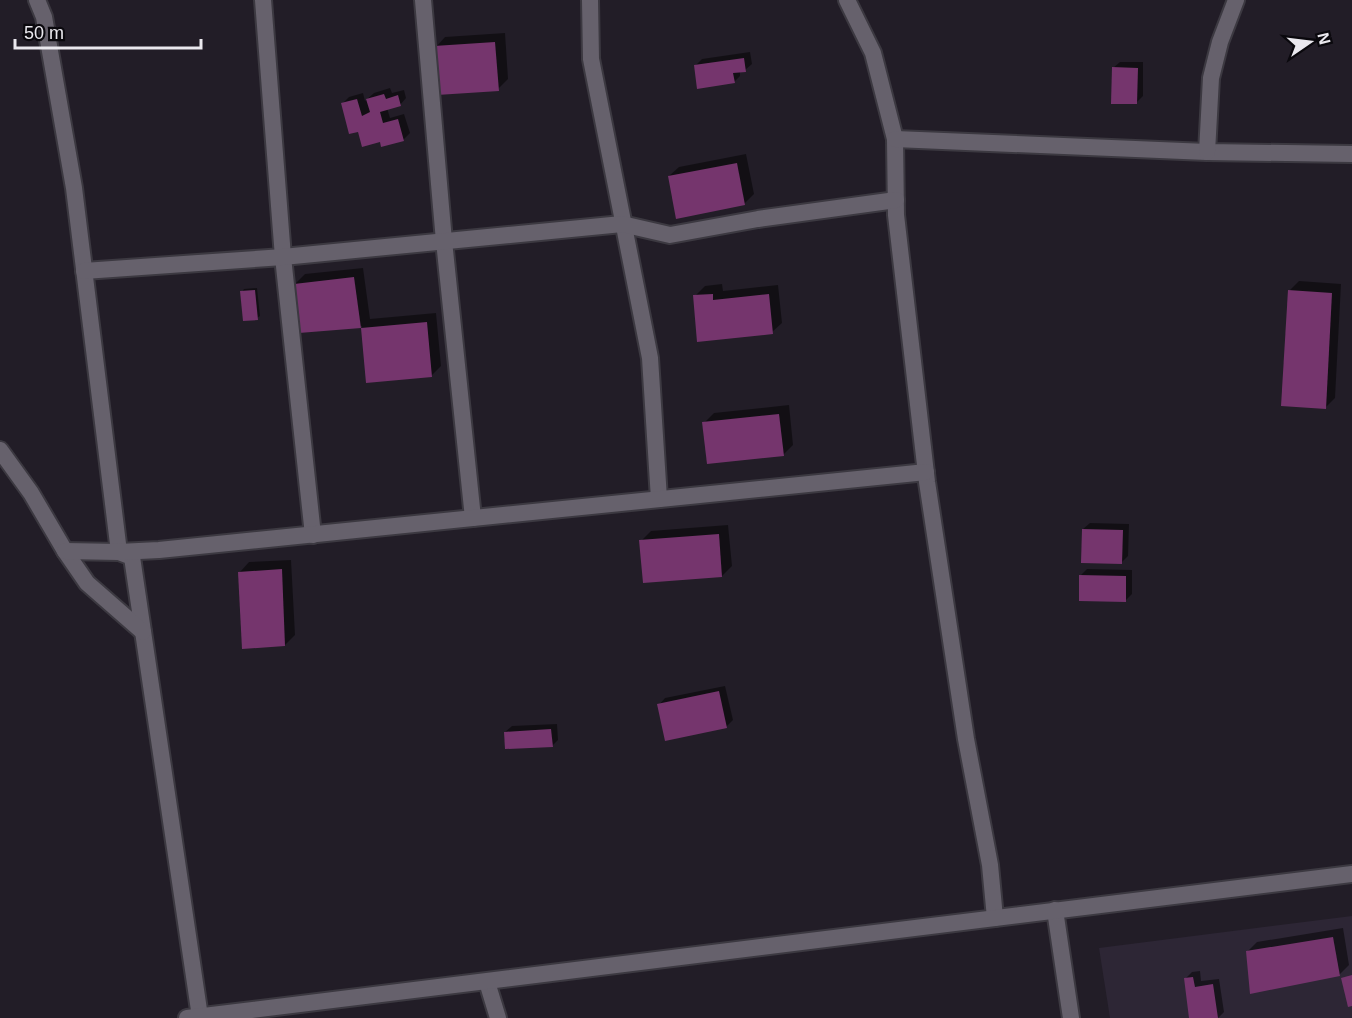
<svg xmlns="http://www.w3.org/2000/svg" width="1352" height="1018" viewBox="0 0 1352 1018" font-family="Arial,sans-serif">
  <rect width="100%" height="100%" fill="#221d27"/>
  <path fill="#2d2635" d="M1352,916V1018H1110L1099,948Z"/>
  <g fill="#0007">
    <path d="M505,33L508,79L498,89L436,47L445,37Z"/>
    <path d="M750,52L752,64L745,70L740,71V76L734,82L695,66L702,59Z"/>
    <path d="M1120,62H1143V96L1137,102L1113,68Z"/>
    <path d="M390,88L392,93L404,90L406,98L400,105L387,108L390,118L404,114L410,133L403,140H381L359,130L342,104L349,97L363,93L365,101L374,93Z"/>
    <path d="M746,154L754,194L744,204L669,176L679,167Z"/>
    <path d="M363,268L370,319L436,313L441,366L431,376L367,381L362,326L300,331L295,284L305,274Z"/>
    <path d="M1299,281L1341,284L1335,398L1325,408L1289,291Z"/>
    <path d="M722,284L723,291L778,285L782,323L772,332L695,296L705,286Z"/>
    <path d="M257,288L260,316L257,318L242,292L244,289Z"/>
    <path d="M789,405L793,445L783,455L704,423L714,413Z"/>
    <path d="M1090,523L1129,524L1128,556L1122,562L1083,529Z"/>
    <path d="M728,525L732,566L722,576L641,541L651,531Z"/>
    <path d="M291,560L295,635L285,645L240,572L249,562Z"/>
    <path d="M1087,569L1132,570V594L1125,601L1081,575Z"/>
    <path d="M725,686L733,720L726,727L659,705L665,698Z"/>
    <path d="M557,724L558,740L552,746L505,732L512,726Z"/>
    <path d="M1343,928L1349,965L1339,975L1247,952L1257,942Z"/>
    <path d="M1200,971L1201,981L1219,979L1224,1012L1218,1018H1190L1185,979L1192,972Z"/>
  </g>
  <g fill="#75356d">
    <path d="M495,42L499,91L437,95L434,46Z"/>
    <path d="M744,58L746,72L733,73L735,83L697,89L694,65Z"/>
    <path d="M1112,67L1138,68L1137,104H1111Z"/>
    <path d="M384,94L386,99L398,95L401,106L380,112L383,123L398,119L404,141L381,147L380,142L362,147L358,132L349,134L341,103L357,99L362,116L370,112L366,99Z"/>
    <path d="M737,163L745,205L676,219L668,176Z"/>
    <path d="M354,277L361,328L299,333L294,284Z"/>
    <path d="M255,290L258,320L243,321L240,291Z"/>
    <path d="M1288,290L1332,293L1326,409L1281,406Z"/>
    <path d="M713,294V300L769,294L773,334L697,342L693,295Z"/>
    <path d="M427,322L432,377L366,383L361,328Z"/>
    <path d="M779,414L784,456L707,464L702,422Z"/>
    <path d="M1082,529L1123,530L1122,564L1081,563Z"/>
    <path d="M719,534L722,577L643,583L639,540Z"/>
    <path d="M282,569L285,646L242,649L238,572Z"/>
    <path d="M1079,575L1126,576V602L1079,601Z"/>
    <path d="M719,691L727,728L665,741L657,704Z"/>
    <path d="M551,729L553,747L505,749L504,732Z"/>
    <path d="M1333,937L1340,976L1250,994L1246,951Z"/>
    <path d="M1352,975V1006L1348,1007L1341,978Z"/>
    <path d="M1193,977L1195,987L1213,984L1218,1018H1189L1184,978Z"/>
  </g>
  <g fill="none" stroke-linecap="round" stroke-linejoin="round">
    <g stroke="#3c3941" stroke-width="20">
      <g id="minor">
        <path d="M37,0L44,17L74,188L119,552L132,557L200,1017"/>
        <path d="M263,0L283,257L313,535"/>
        <path d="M423,0L444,241L473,518"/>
        <path d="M590,0L591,59L650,358L659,499"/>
        <path d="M847,0L873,53L895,139L896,215L927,482L966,739L990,865L995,918"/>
        <path d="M895,139L1207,152L1352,154"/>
        <path d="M1207,152L1211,78L1220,42L1236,0"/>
        <path d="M84,271L283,257L622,224L670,235L758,219L896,200"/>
        <path d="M0,450L31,493L65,551L87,583L143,632"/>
        <path d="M65,551L119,552L159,550L926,472"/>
        <path d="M1055,910L1071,1018"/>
        <path d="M487,982L498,1018"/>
        <path d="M187,1018L1352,874"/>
      </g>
    </g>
    <use href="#minor" stroke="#66616c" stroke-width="16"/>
  </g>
  <g transform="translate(1310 42) rotate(76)" stroke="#0a080d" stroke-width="4.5" paint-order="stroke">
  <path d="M0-4.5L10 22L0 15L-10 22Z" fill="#eae8ee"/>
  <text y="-9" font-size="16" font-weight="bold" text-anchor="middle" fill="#eae8ee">N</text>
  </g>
  <path d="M15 39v9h186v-9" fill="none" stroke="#eae8ee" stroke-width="3"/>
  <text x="24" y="39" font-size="18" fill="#eae8ee" stroke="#0a080d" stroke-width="4.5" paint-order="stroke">50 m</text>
</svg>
